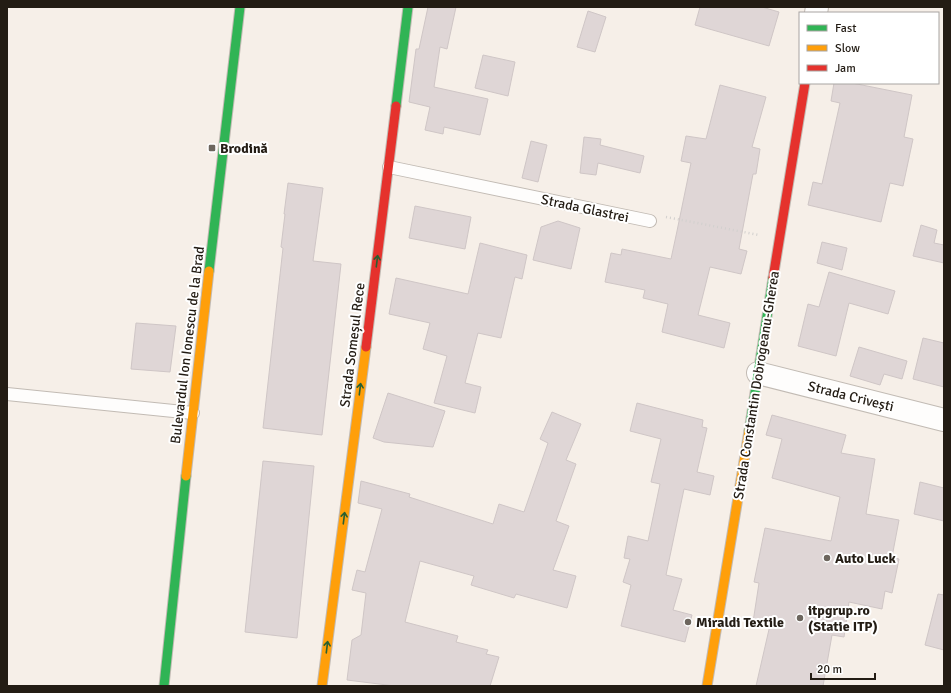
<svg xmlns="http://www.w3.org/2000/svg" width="951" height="693" viewBox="0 0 951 693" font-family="Signika,sans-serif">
  <rect width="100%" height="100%" fill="#f6efe8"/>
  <g fill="#dfd6d6" stroke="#cfc6c6">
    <path d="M428,7H456L447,49L440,47L434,87L488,99L480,135L444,127L443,134L425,130L430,107L409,102L416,49H419Z"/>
    <path d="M700,7H762L779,12L769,46L695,25Z"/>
    <path d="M588,11L606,17L595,52L577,47Z"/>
    <path d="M483,55L515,62L508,96L475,88Z"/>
    <path d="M834,83H852L912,95L904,137L913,139L903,186L890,183L881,222L808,205L813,182L822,184L840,103L831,101Z"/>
    <path d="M720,85L766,97L752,147L760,149L756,174H753L739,249L747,251L741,274L710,267L698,315L730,323L724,348L662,332L668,304L643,298L645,290L605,282L611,253L621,255L622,249L671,259L677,231L691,163L681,161L686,136L706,139Z"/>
    <path d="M584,137L601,139L600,145L644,156L640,173L598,163L596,175L580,173Z"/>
    <path d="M531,141L547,145L538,182L522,178Z"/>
    <path d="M288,183L323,188L313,261L341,264L322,435L263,428L283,248L281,247L285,214H284Z"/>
    <path d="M415,206L471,217L465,249L409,238Z"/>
    <path d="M558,221L580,228L571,269L533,260L541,227Z"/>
    <path d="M921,225L937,230L934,243L944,245V263L913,256Z"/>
    <path d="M822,242L847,248L842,270L817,263Z"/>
    <path d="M480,243L527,255L522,279L515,277L501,338L478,333L465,383L481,387L475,413L434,403L447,356L423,349L430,323L389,314L396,278L468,294Z"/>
    <path d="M829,272L895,291L888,314L849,303L836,356L798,346L808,304L819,307Z"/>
    <path d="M136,323L176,326L170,372L131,369Z"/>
    <path d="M923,338L944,343V387L913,379Z"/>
    <path d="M859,347L907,361L902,379L884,374L880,385L850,376Z"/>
    <path d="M388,393L445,411L433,447L384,442L373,438Z"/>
    <path d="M637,403L703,420L702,427L707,428L697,472L714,476L710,495L684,489L666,575L682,579L673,610L692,615L685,642L621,626L631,585L623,582L630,559L624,558L628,536L648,541L660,484L651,482L661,439L630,431Z"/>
    <path d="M552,412L581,424L566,460L576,464L556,521L569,526L553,570L576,576L567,608L516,594L514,598L471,585L474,576L420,561L405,622L458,636L456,642L488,650L486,654L499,657L490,686H395L347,680L352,640L361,635L366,593L352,590L357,570L365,572L382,509L358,503L361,481L410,494L409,497L493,524L499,504L524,512L548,443L540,439Z"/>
    <path d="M772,415L846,435L841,453L875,459L866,514L899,520L892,557L899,559L892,593L885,591L882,609L849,602L844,637L832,635L823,686H756L770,625L753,622L759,583L754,582L765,528L831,541L840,497L772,478L782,439L766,435Z"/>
    <path d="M263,461L314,466L297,638L245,632Z"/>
    <path d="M920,482L944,488V521L914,514Z"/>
    <path d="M938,594L944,595V650L925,645Z"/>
  </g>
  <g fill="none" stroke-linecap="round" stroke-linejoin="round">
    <g stroke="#c2bbb4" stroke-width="14">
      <g id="lane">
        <path d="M389,167L650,221"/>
        <path d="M7,394L193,413"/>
      </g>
    </g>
    <g stroke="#c2bbb4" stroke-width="24">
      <g id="street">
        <path d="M816,13L817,7"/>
        <path d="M758,373L944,420"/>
      </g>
    </g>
    <g stroke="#c2bbb4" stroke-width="11">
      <g id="fast">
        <path d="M396,106L408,7"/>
        <path d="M209,271L240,7"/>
        <path d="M749,431L773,278"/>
        <path d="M164,686L186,476"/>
      </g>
    </g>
    <g stroke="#c2bbb4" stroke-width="11">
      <g id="slow">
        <path d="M186,476L209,271"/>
        <path d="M322,686L366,347"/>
        <path d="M707,686L749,431"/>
      </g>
    </g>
    <g stroke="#c2bbb4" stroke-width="11">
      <g id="jam">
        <path d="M773,278L805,83"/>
        <path d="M366,347L396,106"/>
      </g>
    </g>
    <path stroke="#d2d0ce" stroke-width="2.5" stroke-dasharray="1 3" stroke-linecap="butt" d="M666,217L759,235"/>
    <use href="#lane" stroke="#fefdfc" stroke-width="12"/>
    <use href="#street" stroke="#fefdfc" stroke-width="22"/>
    <use href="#fast" stroke="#30b455" stroke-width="9"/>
    <use href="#slow" stroke="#ff9f0a" stroke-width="9"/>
    <use href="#jam" stroke="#e5322d" stroke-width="9"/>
  </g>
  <defs><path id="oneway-shaft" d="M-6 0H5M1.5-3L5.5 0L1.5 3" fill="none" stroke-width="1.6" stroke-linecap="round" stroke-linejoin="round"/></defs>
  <g stroke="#296031">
    <use href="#oneway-shaft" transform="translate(377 261) rotate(-83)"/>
    <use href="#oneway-shaft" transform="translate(360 389) rotate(-83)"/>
    <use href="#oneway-shaft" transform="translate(344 518) rotate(-83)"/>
    <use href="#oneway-shaft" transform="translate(327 647) rotate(-83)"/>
  </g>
  <g fill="#6d665e" stroke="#fff" stroke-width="1.5">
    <rect x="208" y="144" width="8" height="8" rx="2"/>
    <circle cx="827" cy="558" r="4"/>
    <circle cx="800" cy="618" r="4"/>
    <circle cx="688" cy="622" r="4"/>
  </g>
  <g text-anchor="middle" stroke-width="4" stroke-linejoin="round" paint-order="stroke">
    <g font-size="14" font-weight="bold" fill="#231c14" stroke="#fff" text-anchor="start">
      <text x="220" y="153">Brodină</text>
      <text x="835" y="563">Auto Luck</text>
      <text x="808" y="615">itpgrup.ro<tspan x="808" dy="16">(Statie ITP)</tspan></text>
      <text x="696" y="627">Miraldi Textile</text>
    </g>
    <g font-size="14" fill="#231c14" stroke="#fff">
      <text transform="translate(585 208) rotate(12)" y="5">Strada Glastrei</text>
      <text transform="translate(187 345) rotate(-83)" y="5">Bulevardul Ion Ionescu de la Brad</text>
      <text transform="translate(352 345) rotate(-83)" y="5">Strada Someșul Rece</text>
      <text transform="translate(756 385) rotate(-81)" y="5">Strada Constantin Dobrogeanu-Gherea</text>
      <text transform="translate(851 396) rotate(14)" y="5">Strada Crivești</text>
    </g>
  </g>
  <rect width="951" height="693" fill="none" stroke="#231c14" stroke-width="16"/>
  <rect x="799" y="12" width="140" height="72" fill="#ffffff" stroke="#a7a4a1"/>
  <rect x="807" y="25" width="20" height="6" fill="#30b455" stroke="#a7a4a1"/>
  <text x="835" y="32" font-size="12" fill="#231c14">Fast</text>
  <rect x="807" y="45" width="20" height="6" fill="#ff9f0a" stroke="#a7a4a1"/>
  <text x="835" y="52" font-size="12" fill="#231c14">Slow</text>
  <rect x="807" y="65" width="20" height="6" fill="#e5322d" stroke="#a7a4a1"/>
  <text x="835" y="72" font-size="12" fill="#231c14">Jam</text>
  <path d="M811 673v6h64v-6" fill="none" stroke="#231c14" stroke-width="2"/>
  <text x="817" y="673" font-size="12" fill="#231c14" stroke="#ffffff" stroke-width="3" paint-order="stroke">20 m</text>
</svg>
